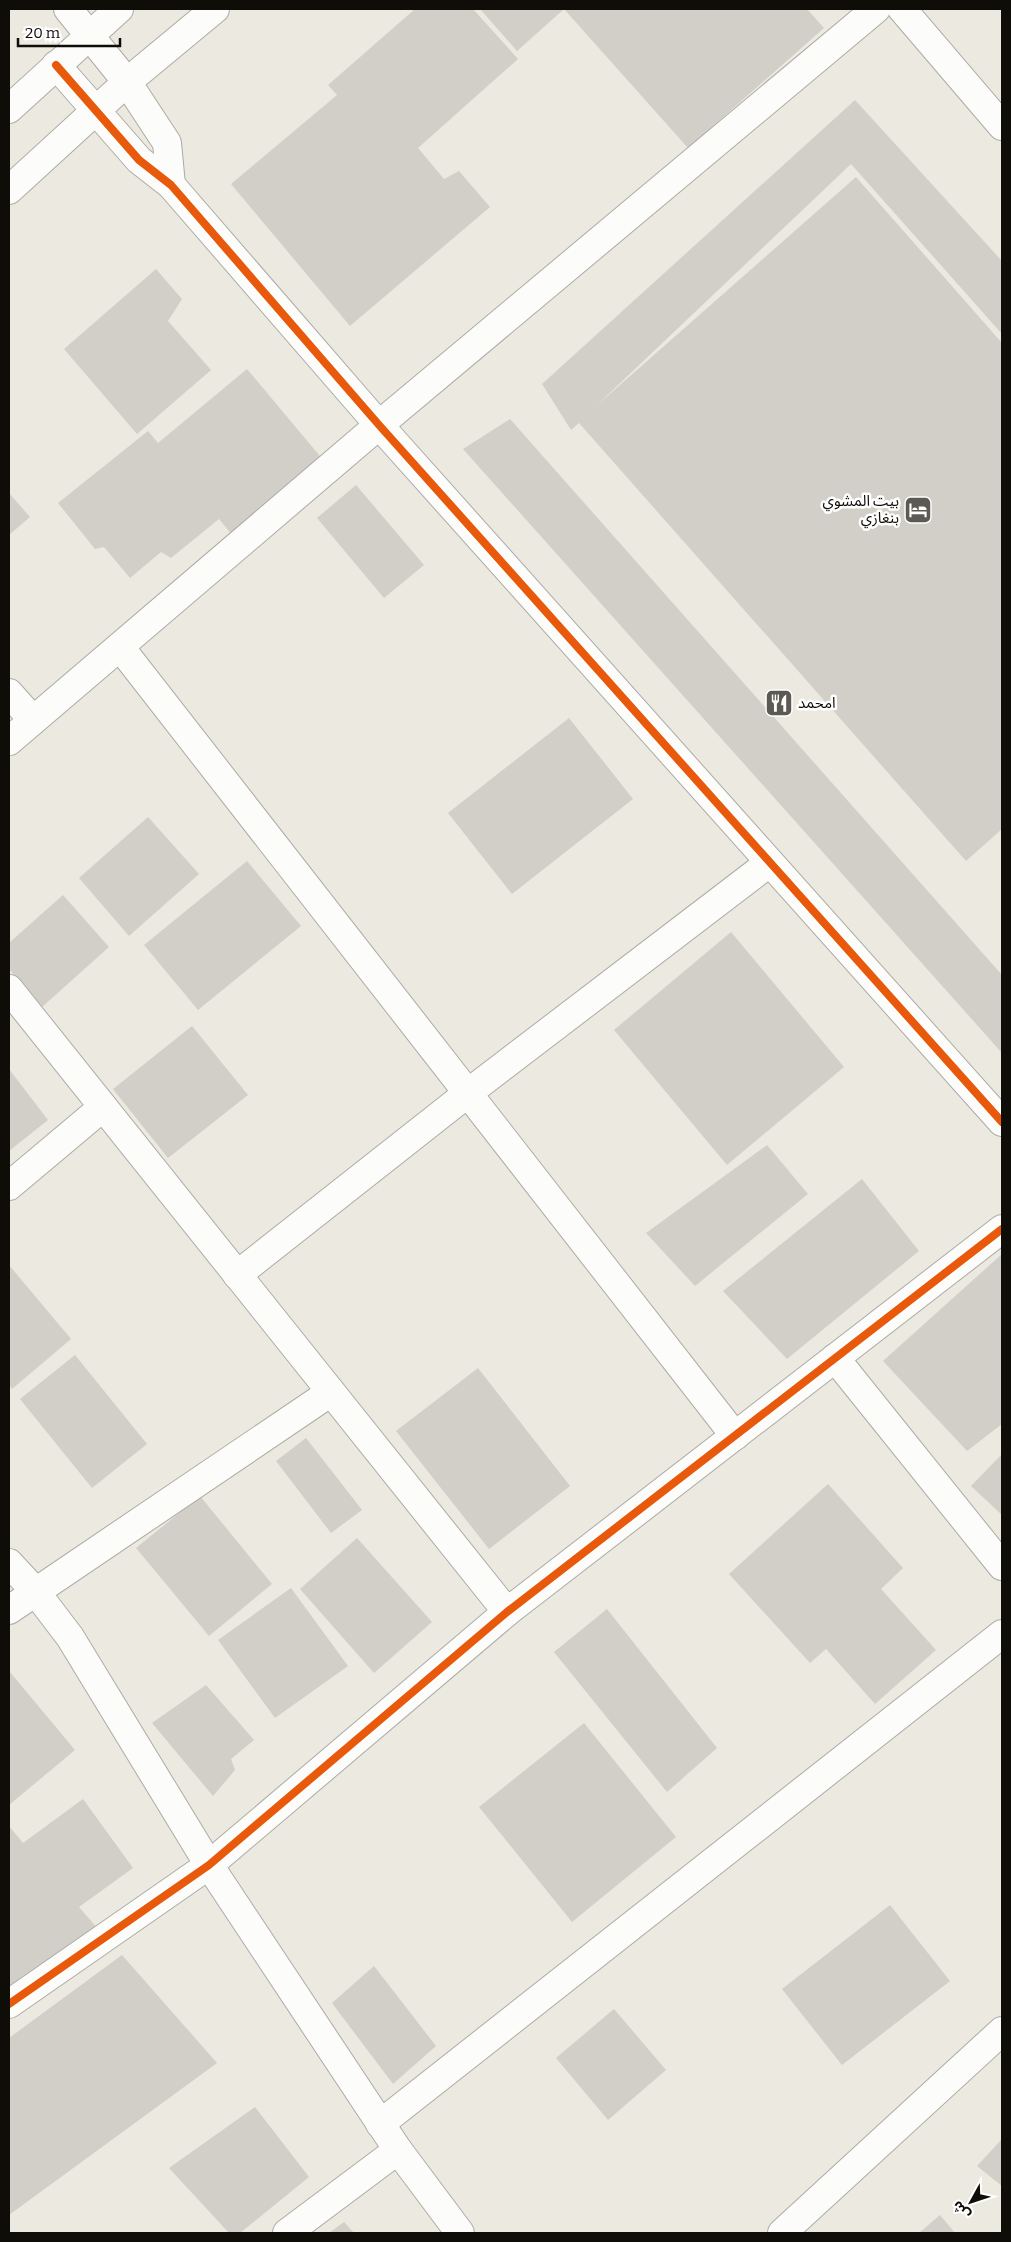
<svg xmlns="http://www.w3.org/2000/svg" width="1011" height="2242" viewBox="0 0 1011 2242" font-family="Bitter,'Noto Sans Arabic',serif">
  <rect width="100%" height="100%" fill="#ece9e0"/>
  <g fill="#d1cfc8">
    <path d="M415,9H473L518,59L418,148L444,179L459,171L490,207L350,326L231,184L337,95L328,85Z"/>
    <path d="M480,9H807L824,28L688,148L564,9L517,51Z"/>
    <path d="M855,100L1002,261V334L851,164L596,406L856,177L1002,343V829L966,861L579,423L571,430L542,384Z"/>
    <path d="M156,269L182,299L168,321L211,370L137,434L64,349Z"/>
    <path d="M247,369L324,461L233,536L219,519L171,558L161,552L130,578L104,547L95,549L58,503L148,431L158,443Z"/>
    <path d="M510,419L1002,975V1053L463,449Z"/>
    <path d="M356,485L424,565L384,598L317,518Z"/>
    <path d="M9,493L30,517L9,535Z"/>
    <path d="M569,718L633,799L512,894L448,813Z"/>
    <path d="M148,817L199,874L129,936L79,878Z"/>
    <path d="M247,861L301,926L198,1010L144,945Z"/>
    <path d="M63,895L109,947L42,1007L9,969V943Z"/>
    <path d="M731,932L844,1067L727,1165L614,1030Z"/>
    <path d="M192,1026L248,1095L168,1158L113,1089Z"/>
    <path d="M9,1069L48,1120L9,1151Z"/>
    <path d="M767,1145L808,1194L695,1286L646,1233Z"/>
    <path d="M862,1179L919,1251L787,1359L723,1291Z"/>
    <path d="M1002,1254V1424L967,1451L883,1361Z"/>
    <path d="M9,1265L71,1339L12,1389L9,1384Z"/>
    <path d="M75,1355L147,1444L92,1488L20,1399Z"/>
    <path d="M478,1368L570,1486L489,1549L396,1431Z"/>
    <path d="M306,1438L362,1510L331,1533L276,1461Z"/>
    <path d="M1002,1454V1515L971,1486Z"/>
    <path d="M828,1484L903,1568L881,1589L936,1650L875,1704L826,1649L810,1663L729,1574Z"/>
    <path d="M200,1496L272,1584L209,1636L136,1548Z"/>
    <path d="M357,1538L432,1622L374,1673L300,1589Z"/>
    <path d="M291,1588L348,1666L275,1718L218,1640Z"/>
    <path d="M607,1609L717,1748L667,1792L554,1652Z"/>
    <path d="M9,1671L75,1750L9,1805Z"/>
    <path d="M206,1685L254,1740L231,1759L235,1770L213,1796L152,1723Z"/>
    <path d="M584,1723L676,1837L572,1922L479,1807Z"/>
    <path d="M83,1799L133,1868L79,1907L99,1930L9,1992V1826L23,1843Z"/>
    <path d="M890,1905L950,1981L842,2065L782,1989Z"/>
    <path d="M122,1955L217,2063L9,2215V2038Z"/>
    <path d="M374,1966L436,2046L393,2084L332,2003Z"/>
    <path d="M614,2009L666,2070L608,2120L556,2058Z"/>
    <path d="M255,2107L309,2177L240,2233H229L169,2168Z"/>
    <path d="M1002,2139V2186L977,2166Z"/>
    <path d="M940,2215L955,2233H919Z"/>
    <path d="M344,2222L354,2233H329Z"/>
  </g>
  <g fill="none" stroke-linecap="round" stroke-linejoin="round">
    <g stroke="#adaba5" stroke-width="30">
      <g id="minor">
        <path d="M68,9L127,82L167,143L171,185"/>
        <path d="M902,9L1002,126"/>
        <path d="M56,65L139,160L171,185L379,425L1002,1122"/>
        <path d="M120,647L735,1436"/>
        <path d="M9,693L33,720"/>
        <path d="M9,741L379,425L876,9"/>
        <path d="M9,989L507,1612"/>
        <path d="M9,1186L103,1107"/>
        <path d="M237,1275L468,1093L769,863"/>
        <path d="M835,1358L1002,1566"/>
        <path d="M9,1563L35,1591L70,1637L209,1865L398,2150L460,2233"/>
        <path d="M9,1610L331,1392"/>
        <path d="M9,2004L209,1865L507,1612L1002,1229"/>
        <path d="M380,2124L1002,1634"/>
        <path d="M287,2233L398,2150"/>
        <path d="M782,2233L1002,2031"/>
      </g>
    </g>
    <g stroke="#adaba5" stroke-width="30">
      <g id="major">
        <path d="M9,109L119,9"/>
        <path d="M9,190L127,82L215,9"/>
      </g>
    </g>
    <use href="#minor" stroke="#fcfcfa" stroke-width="28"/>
    <use href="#major" stroke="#fcfcfa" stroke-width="28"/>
    <g stroke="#fff" stroke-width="11">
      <g id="cycleway">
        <path d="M56,65L139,160L171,185L379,425L1002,1122"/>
        <path d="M9,2004L209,1865L507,1612L1002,1229"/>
      </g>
    </g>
    <use href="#cycleway" stroke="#e8590c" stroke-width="8"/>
  </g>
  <defs>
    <g id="hotel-square" transform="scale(1.4375)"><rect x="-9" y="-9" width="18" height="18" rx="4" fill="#5c5a54" stroke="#fff"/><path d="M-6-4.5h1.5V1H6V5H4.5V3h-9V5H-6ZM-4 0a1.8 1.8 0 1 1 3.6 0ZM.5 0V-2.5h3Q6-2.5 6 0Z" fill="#fff"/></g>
    <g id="restaurant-square" transform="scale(1.4375)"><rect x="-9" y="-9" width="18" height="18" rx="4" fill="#5c5a54" stroke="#fff"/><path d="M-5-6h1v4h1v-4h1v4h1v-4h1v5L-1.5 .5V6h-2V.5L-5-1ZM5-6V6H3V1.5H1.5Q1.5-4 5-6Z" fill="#fff"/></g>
  </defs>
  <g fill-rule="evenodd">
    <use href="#hotel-square" x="918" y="510"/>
    <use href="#restaurant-square" x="779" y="703"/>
  </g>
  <g text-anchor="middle" stroke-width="5" stroke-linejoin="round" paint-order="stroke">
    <g font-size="15" fill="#0f0d08" stroke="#fff" text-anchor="end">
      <text x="899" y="506">بيت المشوي<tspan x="899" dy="17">بنغازي</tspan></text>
      <text x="798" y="708" text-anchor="start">امحمد</text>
    </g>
  </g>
  <rect width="1011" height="2242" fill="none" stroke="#0f0d08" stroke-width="20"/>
  <g transform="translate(971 2202) rotate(230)" stroke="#ffffff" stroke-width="4" paint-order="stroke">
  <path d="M0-4L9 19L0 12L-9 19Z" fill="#0f0d08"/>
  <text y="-8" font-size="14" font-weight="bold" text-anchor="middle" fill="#0f0d08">ش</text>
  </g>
  <path d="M18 38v8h102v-8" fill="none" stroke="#0f0d08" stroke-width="2.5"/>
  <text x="25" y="38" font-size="15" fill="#0f0d08" stroke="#ffffff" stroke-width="4" paint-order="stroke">20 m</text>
</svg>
